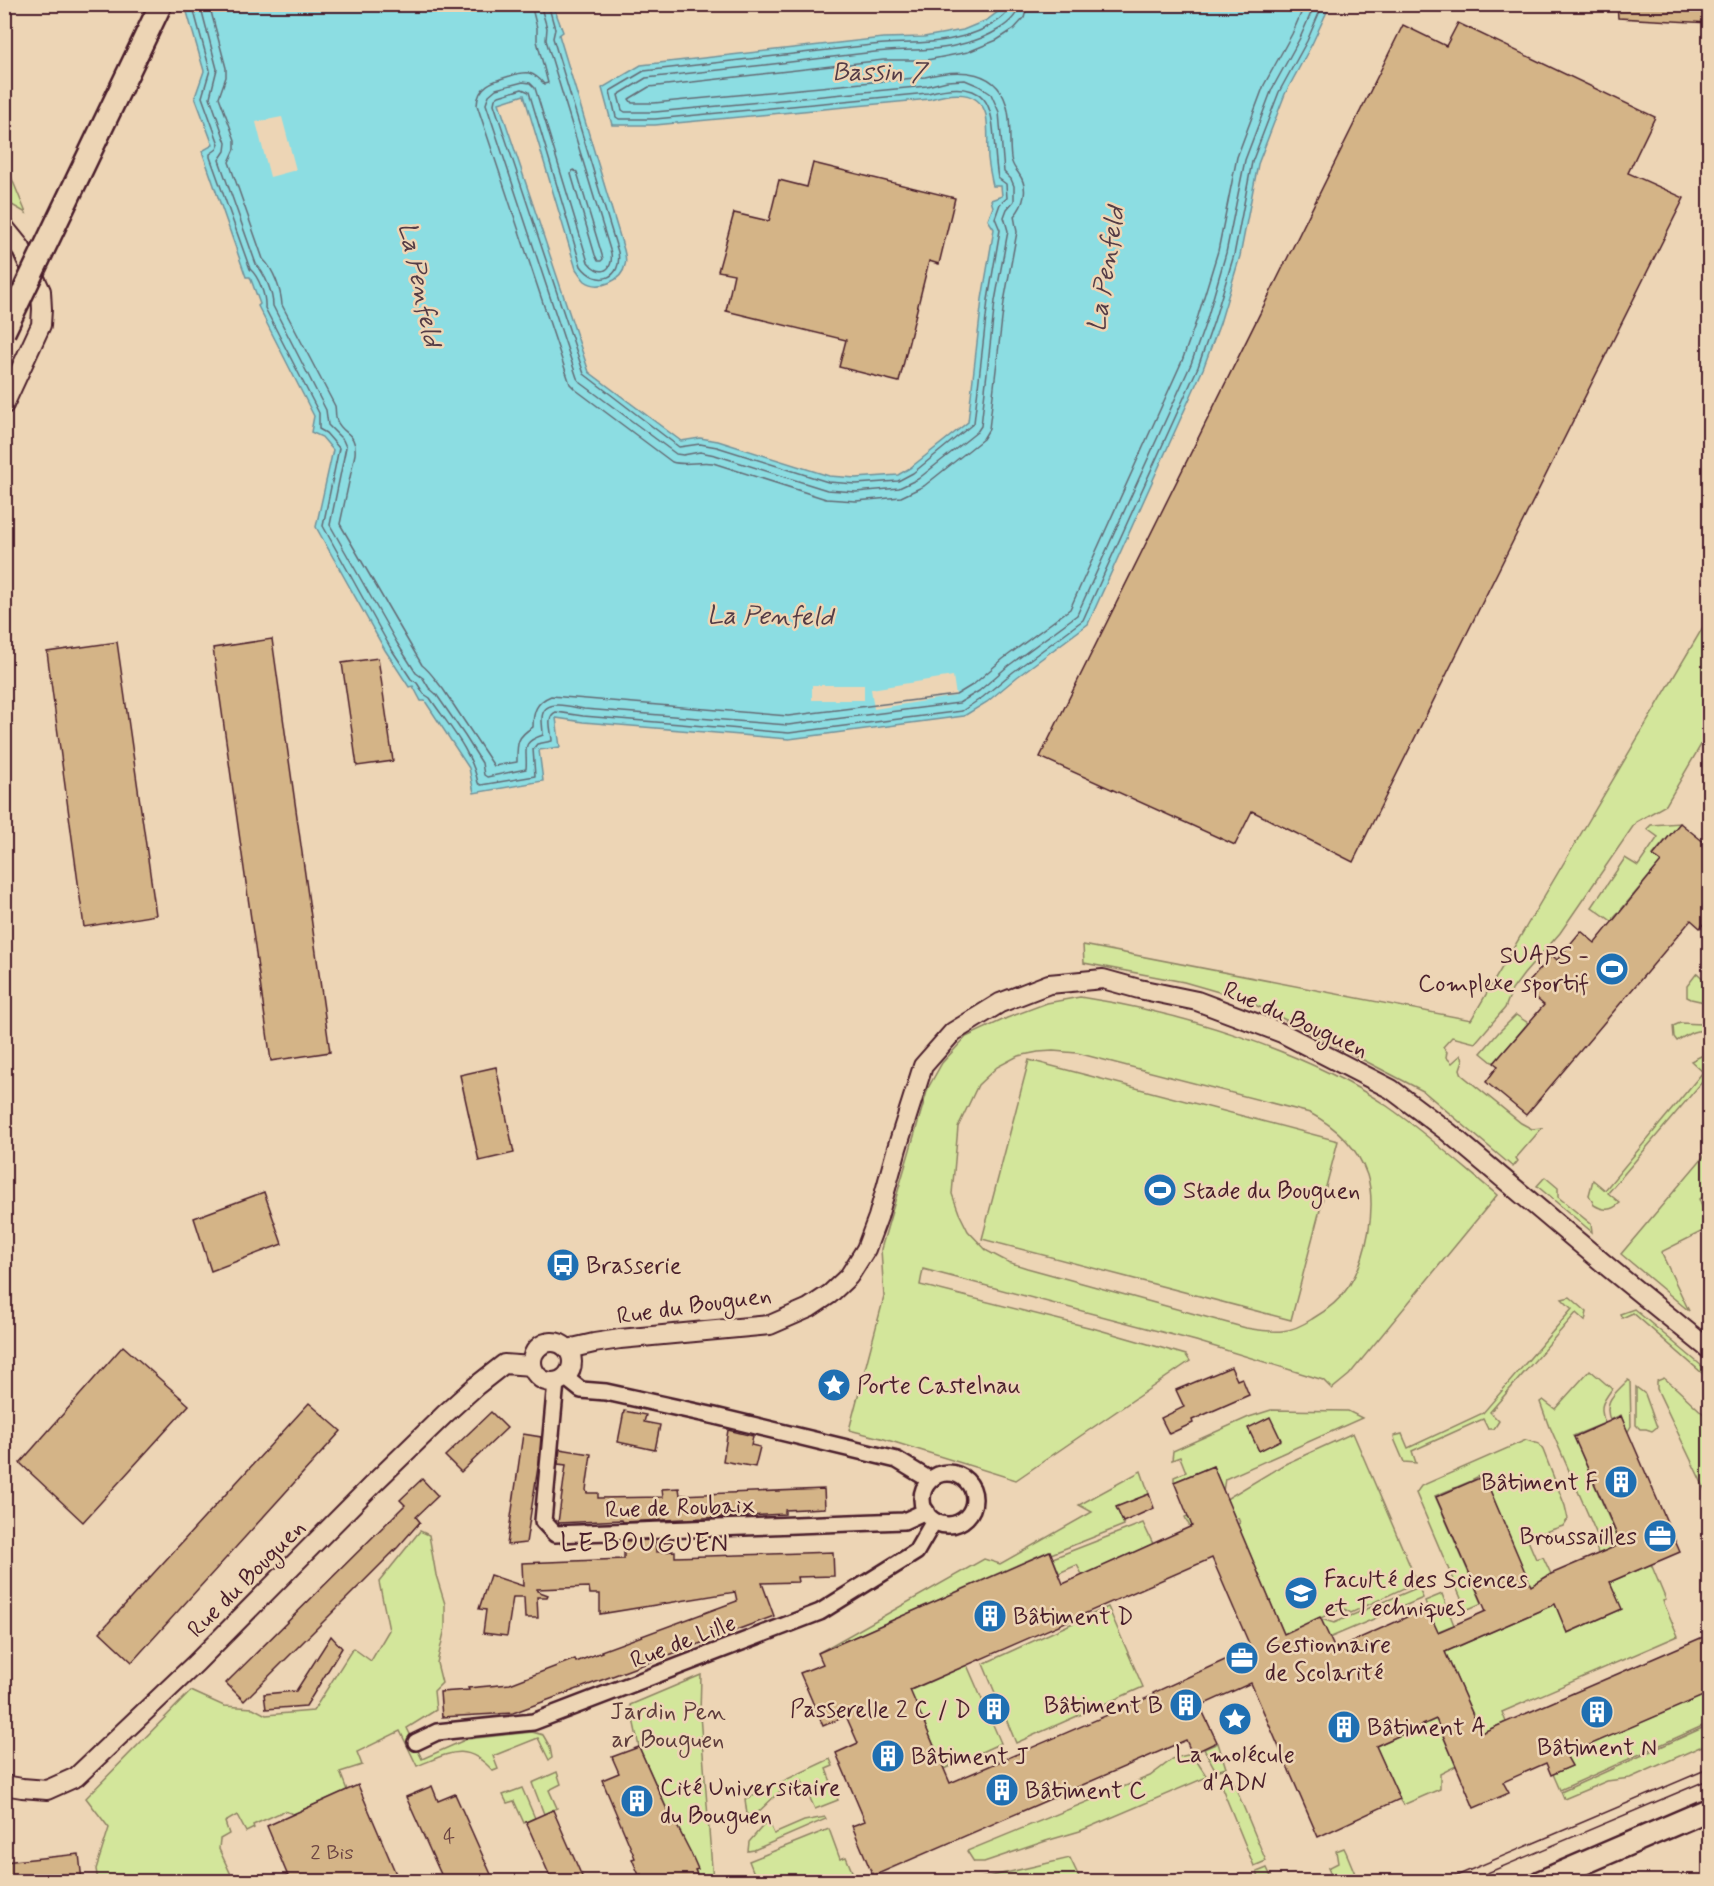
<svg xmlns="http://www.w3.org/2000/svg" width="1714" height="1886" viewBox="0 0 1714 1886" font-family="Mynerve,sans-serif">
  <rect width="100%" height="100%" fill="#edd5b5"/>
  <filter id="ink" filterUnits="userSpaceOnUse"><feTurbulence type="fractalNoise" baseFrequency=".0167" numOctaves="2"/><feDisplacementMap in="SourceGraphic" scale="12" xChannelSelector="R" yChannelSelector="G"/><feConvolveMatrix kernelMatrix="1 2 1 2 8 2 1 2 1" color-interpolation-filters="sRGB"/></filter>
  <g filter="url(#ink)">
    <g fill="#d3e69b" stroke="#8e8263" stroke-width="1.5" fill-rule="evenodd">
      <path d="M5,162L26,213L5,201Z"/>
      <path d="M1709,617V731L1666,805L1636,822L1560,933L1524,974L1512,990L1505,1008L1475,1043L1452,1037L1443,1047L1447,1052L1446,1057L1452,1063L1461,1055L1463,1060L1460,1069L1462,1075L1521,1123L1532,1129L1542,1128L1516,1158L1518,1161L1513,1167L1423,1091L1296,1025L1243,999L1184,982L1084,963L1083,945L1471,1020Z"/>
      <path d="M1680,823L1653,855L1661,862L1614,918L1615,920L1613,922L1592,907L1625,858L1638,866L1658,837L1647,829L1651,825Z"/>
      <path d="M1697,973L1709,984V1003L1691,999L1687,997V986Z"/>
      <path d="M1080,997C1179,1012 1303,1050 1387,1106C1426,1133 1461,1165 1497,1195L1349,1375L1332,1389L1323,1380L1196,1341L923,1269L920,1285L1096,1329L1186,1355L1190,1361L1016,1480L881,1438L849,1430L884,1297L881,1249L928,1088L942,1063L966,1037L1007,1018L1047,1003ZM1053,1051L1077,1053L1310,1113C1336,1127 1357,1146 1367,1175C1377,1207 1367,1258 1349,1286C1340,1300 1326,1311 1312,1319C1303,1325 1293,1330 1282,1331C1271,1332 1258,1330 1246,1328L1027,1268L1008,1262L987,1251L968,1231L959,1213L952,1194L958,1127L978,1085L997,1067L1018,1056L1038,1052Z"/>
      <path d="M1516,1015L1528,1023L1496,1062H1492L1481,1053L1499,1032Z"/>
      <path d="M1680,1023L1702,1024L1709,1028V1032C1696,1028 1688,1034 1677,1041L1674,1037L1673,1026Z"/>
      <path d="M1709,1055V1076L1708,1075L1608,1193L1620,1203C1611,1211 1604,1211 1594,1205L1589,1195L1593,1180L1605,1190L1703,1072L1691,1061L1701,1056Z"/>
      <path d="M1029,1060L1338,1141L1291,1320L982,1239Z"/>
      <path d="M1709,1150V1195L1699,1199L1709,1224V1228L1661,1252L1689,1311L1621,1254Z"/>
      <path d="M1545,1177L1558,1188V1197L1591,1224L1592,1232L1537,1186Z"/>
      <path d="M1570,1297L1587,1312L1585,1321L1576,1313L1490,1412L1499,1421L1494,1429H1488L1483,1419L1412,1451L1416,1463L1404,1462L1395,1441L1394,1436L1402,1434L1408,1448L1483,1413L1572,1309L1562,1299Z"/>
      <path d="M1634,1309L1709,1372V1379L1633,1313L1622,1318L1620,1314Z"/>
      <path d="M1590,1370L1612,1389C1602,1403 1599,1406 1605,1423L1573,1436L1574,1437L1621,1546L1598,1554L1596,1546L1601,1544L1550,1427H1549L1540,1402L1543,1400L1555,1409Z"/>
      <path d="M1664,1378L1677,1389L1709,1419V1498L1657,1389V1381Z"/>
      <path d="M1628,1380L1630,1381L1631,1426L1627,1433L1621,1415L1610,1420C1603,1400 1615,1394 1628,1380Z"/>
      <path d="M1636,1387L1645,1394L1657,1427L1652,1431L1646,1429H1640L1636,1425Z"/>
      <path d="M1271,1410L1348,1411L1362,1418L1225,1479L1223,1491L1213,1466L1174,1482V1477L1186,1472L1180,1457L1172,1460L1173,1451L1249,1417Z"/>
      <path d="M1353,1433L1417,1582L1351,1613L1343,1608L1284,1634L1237,1524L1240,1523L1238,1518L1235,1519L1231,1509L1190,1527L1185,1517L1228,1498L1283,1465Z"/>
      <path d="M1526,1440L1539,1444L1543,1450L1565,1506L1568,1519L1563,1526L1527,1538L1536,1559L1543,1557L1551,1574L1544,1578L1551,1595L1538,1600L1530,1586L1483,1474L1473,1479L1474,1480L1435,1496L1482,1603L1466,1610L1416,1493L1421,1486Z"/>
      <path d="M1141,1471L1149,1494L1117,1507L1124,1525L1051,1554L1049,1551L818,1653L984,1559L1000,1564L1092,1512L1079,1505Z"/>
      <path d="M1143,1523L1153,1544L1083,1576L1077,1565L1059,1573L1053,1558Z"/>
      <path d="M420,1531L429,1535L436,1575L445,1604V1628L437,1663L442,1683L434,1691L436,1710L407,1728L422,1759L467,1739L532,1732L543,1735L550,1747L552,1758L549,1760L538,1738L493,1756L498,1769L493,1771C466,1741 450,1753 417,1766L400,1731L357,1752L362,1765L340,1772L347,1790L294,1814L284,1811L253,1825L254,1828L246,1832L237,1815L225,1822L229,1834L220,1839L219,1849L234,1881H98L96,1869L109,1828L86,1798L191,1691L224,1706L253,1708L266,1715L313,1711L353,1648L371,1661L389,1630L379,1582Z"/>
      <path d="M1651,1564L1666,1600L1663,1601L1678,1636L1502,1712L1506,1722L1481,1733L1445,1652L1555,1604L1568,1633L1621,1609L1610,1582Z"/>
      <path d="M1419,1587L1423,1598L1329,1638L1321,1619L1334,1623Z"/>
      <path d="M1442,1594L1454,1625L1436,1632L1425,1601Z"/>
      <path d="M1108,1607L1143,1687L1016,1743L983,1664Z"/>
      <path d="M967,1665L1001,1743L944,1769L921,1716L864,1711Z"/>
      <path d="M701,1675L700,1715L713,1881H700L675,1823H673L639,1747L630,1705Z"/>
      <path d="M1706,1694L1709,1702V1723L1560,1790L1553,1774L1572,1766L1565,1755Z"/>
      <path d="M1436,1719L1456,1766L1440,1774V1789L1403,1805L1399,1799L1376,1746Z"/>
      <path d="M1709,1725V1743L1630,1778L1607,1781L1564,1799L1561,1792Z"/>
      <path d="M1218,1743L1226,1768L1216,1771L1204,1749Z"/>
      <path d="M1192,1754L1207,1777L1080,1831L1046,1841L984,1862H974L967,1851L1150,1776L1174,1758Z"/>
      <path d="M830,1759L833,1766L826,1769L838,1800L815,1809L802,1781L779,1792L748,1822L745,1799Z"/>
      <path d="M557,1772L561,1784L549,1790L557,1808L544,1814L532,1783Z"/>
      <path d="M1232,1779L1266,1861L1254,1866L1220,1783Z"/>
      <path d="M522,1788L535,1818L524,1823L514,1801L507,1803L503,1795Z"/>
      <path d="M825,1817L826,1819L754,1850L748,1851L749,1842L768,1820L774,1834L804,1821Z"/>
      <path d="M829,1829L840,1859L846,1857L856,1881H757L749,1861Z"/>
      <path d="M1344,1848L1346,1852L1358,1881H1334L1328,1868L1338,1863L1336,1851Z"/>
      <path d="M1070,1858L1081,1881H973L975,1880Z"/>
      <path d="M1267,1868L1273,1881H1260L1257,1872Z"/>
    </g>
    <path fill="#8cdde2" stroke="#729199" stroke-width="1.5" d="M185,5H553L563,32L559,35L624,250C625,255 627,260 625,265C622,281 599,291 585,281C582,278 579,273 576,269L524,95L499,103L589,372L681,441L700,438L718,441L829,476L856,478L898,475L910,468L968,422L982,299L994,229L988,220L993,207L991,200L1002,196L1001,186H993C991,177 989,167 988,158C987,144 989,129 986,115C979,88 950,93 930,99L655,125H612L602,88L641,65L883,38L924,37L963,30L987,20L1007,5H1330L1312,44L1285,94L1258,164L1240,256L1220,323L1203,369L1088,624L1017,677L987,702L964,716L789,739L583,722L556,718L560,747L539,750L543,781L474,793L469,768L425,701H421L413,686L409,687L385,650L316,527L333,450L322,437L311,432L314,416L258,306L260,304L250,277H246L202,151L213,145L195,97L204,71Z"/>
    <g fill="#edd5b5">
      <path d="M282,117L296,170L270,177L256,122Z"/>
      <path d="M953,676L956,696L874,709L871,689Z"/>
      <rect x="812" y="685" width="52" height="15"/>
    </g>
    <g fill="none" stroke-linecap="round" stroke-linejoin="round">
      <g stroke="#646b74" stroke-width="1.5">
        <path d="M192,4L210,70L202,97L219,144L217,149L210,154V157L250,269C259,277 266,296 265,308L319,413V429L326,433L339,448L323,526L390,647L411,679L417,683L424,694L430,698C448,725 472,751 478,783L481,785L535,776L533,749L537,744L552,741C552,731 545,717 556,712L583,716L789,733L962,711L983,697L1013,672L1083,620L1198,367L1214,321L1234,255L1252,162L1279,92L1307,41L1323,4"/>
        <path d="M200,4L217,69L210,97L226,143L225,151L219,160L256,264C265,274 273,293 273,306L326,410L328,425L343,440L346,447L330,525L397,643L416,673L423,678L429,688L436,694L465,736L482,763L484,775L487,777L526,769C528,749 519,743 543,735C543,730 542,725 542,719C542,697 571,707 584,709L788,725L959,703L979,691L1008,666L1077,615L1191,364L1207,319L1226,253L1245,160L1272,89L1300,38L1315,4"/>
        <path d="M209,4L226,68V77L219,97L235,140V149L229,162L263,259C274,270 281,290 282,305L335,406C336,411 335,417 337,421C343,435 357,432 355,454L340,524L422,665C431,672 436,681 443,689L494,766L517,762C517,744 516,737 533,727C533,712 536,702 551,696L788,716L956,695L974,684L1003,659L1070,609L1182,361L1198,316L1218,251L1237,157L1264,85L1292,34L1305,4"/>
        <path d="M531,4L537,28V41L548,83L544,84C540,79 536,75 529,73C522,72 516,74 510,76C493,81 478,85 477,105L570,384L576,390L672,462C685,466 698,461 713,463L826,499L856,501L901,497L924,486L983,439L989,429L1004,302L1017,232L1014,216C1024,205 1029,188 1019,174C1015,168 1012,166 1011,158C1009,142 1011,127 1008,111C1000,68 959,68 925,77L654,103H632L629,99L649,87L884,60H927L968,52L997,40L1014,29L1024,18L1028,4"/>
        <path d="M540,4L547,28L546,40L611,253C614,272 599,277 588,262L535,88L530,83L523,82L496,89L489,95L486,104L577,378L581,383L676,454L683,455L700,452L715,455L827,490L856,492L899,488L918,479L977,432L981,426L995,301L1008,231L1004,217L1007,209L1014,201V186L1011,179L1004,172L999,112L991,94L979,86L965,80L947,81L927,86L655,112H625L622,110L618,95L646,78C722,70 799,61 875,52C905,49 936,52 966,43C983,39 1018,24 1019,4"/>
        <path d="M548,4L555,29L553,38L618,252C623,279 597,288 581,266L529,92L522,89L499,96L495,99L494,104L584,374L679,447L700,444L717,447L828,482L856,484L898,481L913,473L974,423L988,300L1000,230L995,218L1000,204L1007,198L1006,184L998,178C989,126 1006,72 928,93L655,119H619L616,117L610,91L644,71C720,62 796,54 872,45C903,42 933,45 964,36C977,33 1010,19 1011,4"/>
        <path d="M573,170L577,172L602,255L603,259L601,261H598L595,255L571,174Z"/>
      </g>
    </g>
    <g fill="#d4b487" stroke="#4a1f2b" stroke-width="1.5" fill-rule="evenodd">
      <path d="M1617,4H1710V23L1618,18Z"/>
      <path d="M1458,23L1655,117L1628,173L1684,198L1353,862L1252,811L1235,845L1040,757L1403,25L1446,46Z"/>
      <path d="M813,163L955,198L939,264L929,261L899,382L839,367L846,340L726,311L734,274L718,271L734,213L769,221L779,180L807,187Z"/>
      <path d="M272,639L330,1052L271,1061L213,648Z"/>
      <path d="M117,642L156,915L84,927L47,652Z"/>
      <path d="M378,658L393,761L357,766L342,663Z"/>
      <path d="M1680,823L1710,847V917L1700,928L1691,920L1526,1115L1486,1082L1498,1066L1494,1063L1544,1005L1524,988L1552,955L1557,960L1581,931L1595,943L1661,862L1653,856Z"/>
      <path d="M496,1067L514,1153L479,1161L460,1075Z"/>
      <path d="M264,1192L282,1244L211,1271L194,1218Z"/>
      <path d="M123,1346L189,1405L83,1522L20,1463Z"/>
      <path d="M1231,1367L1237,1380L1242,1378L1249,1395L1192,1420L1193,1423L1169,1434L1161,1418L1184,1407L1176,1390Z"/>
      <path d="M309,1403L341,1431L132,1662L100,1632Z"/>
      <path d="M624,1411L646,1415L644,1422L660,1425L655,1450L618,1442Z"/>
      <path d="M491,1412L507,1428L461,1472L445,1456Z"/>
      <path d="M1621,1416L1680,1552L1610,1582L1622,1609L1567,1633L1555,1604L1445,1652L1481,1733L1710,1634V1693L1566,1755L1572,1766L1551,1775L1546,1763L1503,1782L1509,1793L1474,1808L1436,1719L1376,1746L1400,1799L1318,1837L1251,1683L1200,1706L1217,1742L1192,1754L1186,1740L873,1876L852,1826L865,1821L836,1753L858,1743L846,1716L823,1726L800,1673L823,1664L818,1653L1050,1551L1063,1584L1192,1526L1174,1482L1213,1466L1284,1634L1320,1617L1335,1649L1427,1608L1438,1632L1486,1611L1436,1497L1484,1476L1531,1586L1551,1574L1621,1544L1574,1437ZM1212,1558L1251,1648L1153,1693L1154,1695L950,1783L910,1690Z"/>
      <path d="M1270,1417L1281,1440L1259,1451L1248,1428Z"/>
      <path d="M728,1430L753,1436L751,1445L760,1447L755,1467L723,1461Z"/>
      <path d="M523,1434L541,1437L539,1461L526,1543L507,1545Z"/>
      <path d="M560,1449L591,1454L586,1490L587,1493H598V1498L663,1497L662,1489L679,1488L680,1495L824,1489L825,1508L785,1510V1514L623,1522L622,1520L558,1523L566,1465L558,1464Z"/>
      <path d="M422,1479L438,1496L416,1517L420,1522L398,1547L244,1701L226,1683L405,1505L400,1500Z"/>
      <path d="M1149,1494L1154,1508L1123,1522L1116,1507Z"/>
      <path d="M655,1540L656,1552L675,1551V1557L833,1552L834,1576L797,1577L798,1582L762,1583L774,1616L513,1713L442,1717L440,1692L469,1690L468,1688L510,1684L575,1659L576,1662L602,1652L601,1651L737,1601L735,1592L600,1614V1594H590L589,1587L537,1589V1591L548,1595L547,1597H537L538,1618H525L524,1597H513L507,1636L483,1633L486,1610L479,1609L490,1575L523,1586L522,1563L624,1559V1541Z"/>
      <path d="M331,1636L342,1648L306,1706L266,1709L264,1694L296,1691Z"/>
      <path d="M639,1747L673,1823L675,1822L691,1853L698,1869L695,1870L700,1881H644L641,1874L639,1875L632,1859L635,1858L602,1780L619,1773L612,1757Z"/>
      <path d="M358,1785L399,1881H290L267,1826Z"/>
      <path d="M432,1786L438,1801L455,1794L494,1881H444L406,1797Z"/>
      <path d="M553,1810L584,1881H552L526,1822Z"/>
      <path d="M79,1854L82,1881H4V1862Z"/>
    </g>
    <g fill="none" stroke-linecap="round" stroke-linejoin="round">
      <g stroke="#4a1f2b" stroke-width="20">
        <g id="minor">
          <path d="M566,1378L581,1390L606,1392L715,1416L897,1460L930,1480"/>
          <path d="M556,1382L543,1521L555,1534L904,1521L926,1511"/>
          <circle cx="948" cy="1499" r="26"/>
          <path d="M416,1742L437,1732L533,1722L820,1612L916,1552L934,1521"/>
        </g>
      </g>
      <g stroke="#4a1f2b" stroke-width="22">
        <g id="tertiary">
          <path d="M4,227L21,248L41,291L42,309L41,325L4,405"/>
          <circle cx="552" cy="1362" r="20"/>
          <path d="M568,1349L594,1343L620,1339L770,1325L809,1308L830,1294L849,1276L866,1249L878,1217L897,1148L923,1066L953,1032L1000,1003L1049,984L1103,979L1139,989L1197,1001L1282,1033L1391,1089L1448,1132L1608,1267L1710,1350"/>
          <path d="M4,1785L22,1788L47,1790L76,1777L196,1663L373,1484L445,1414L476,1386L504,1364L532,1366"/>
        </g>
      </g>
      <g stroke="#4a1f2b" stroke-width="26">
        <path id="secondary" d="M1540,1882L1710,1809"/>
      </g>
      <use href="#minor" stroke="#edd5b5" stroke-width="15"/>
      <use href="#tertiary" stroke="#edd5b5" stroke-width="18"/>
      <use href="#secondary" stroke="#edd5b5" stroke-width="21"/>
      <g stroke="#4a1f2b" stroke-width="1.5">
        <path d="M1442,1882L1710,1768"/>
        <path d="M1466,1882L1710,1779"/>
      </g>
      <g stroke="#4a1f2b" stroke-width="26" stroke-linecap="butt">
        <path id="secondary-bridge" d="M4,332L161,4"/>
      </g>
      <use href="#secondary-bridge" stroke="#edd5b5" stroke-width="21"/>
    </g>
  </g>
  <defs>
    <g id="stadium-disc" transform="scale(1.725)"><circle r="9.5" fill="#1f6fb2" stroke="#edd5b5"/><path d="M0-5a6.5 5 0 1 0 0 10a6.5 5 0 1 0 0-10ZM-3.5-1.8h7v3.6h-7Z" fill="#fff"/></g>
    <g id="bus-disc" transform="scale(1.725)"><circle r="9.5" fill="#1f6fb2" stroke="#edd5b5"/><path d="M-5-6H5V4H4V6H2V4H-2V6H-4V4H-5ZM-3.5-4V0h7V-4ZM-3.5 1.2v1.5H-2V1.2ZM2 1.2v1.5H3.5V1.2Z" fill="#fff"/></g>
    <g id="sight-disc" transform="scale(1.725)"><circle r="9.5" fill="#1f6fb2" stroke="#edd5b5"/><path d="M0-6L1.8-2.2L6-1.7L2.9 1.2L3.7 5.4L0 3.3L-3.7 5.4L-2.9 1.2L-6-1.7L-1.8-2.2Z" fill="#fff"/></g>
    <g id="building-disc" transform="scale(1.725)"><circle r="9.5" fill="#1f6fb2" stroke="#edd5b5"/><path d="M-4-6H4V6H1V3H-1V6H-4ZM-2.5-4.3h1.7v1.8h-1.7ZM.8-4.3h1.7v1.8H.8ZM-2.5-1h1.7V.8h-1.7ZM.8-1h1.7V.8H.8Z" fill="#fff"/></g>
    <g id="office-disc" transform="scale(1.725)"><circle r="9.5" fill="#1f6fb2" stroke="#edd5b5"/><path d="M-6-3h4V-5.5h4V-3h4V5H-6ZM-1-4.5V-3h2v-1.5ZM-6 0V1H6V0Z" fill="#fff"/></g>
    <g id="university-disc" transform="scale(1.725)"><circle r="9.5" fill="#1f6fb2" stroke="#edd5b5"/><path d="M0-5L7-2L0 1L-7-2ZM-4 1L0 2.5L4 1V4Q0 6-4 4Z" fill="#fff"/></g>
  </defs>
  <g fill-rule="evenodd">
    <use href="#stadium-disc" x="1612" y="969"/>
    <use href="#stadium-disc" x="1160" y="1190"/>
    <use href="#bus-disc" x="563" y="1265"/>
    <use href="#sight-disc" x="834" y="1385"/>
    <use href="#building-disc" x="1621" y="1482"/>
    <use href="#office-disc" x="1660" y="1536"/>
    <use href="#university-disc" x="1301" y="1593"/>
    <use href="#building-disc" x="990" y="1616"/>
    <use href="#office-disc" x="1242" y="1658"/>
    <use href="#building-disc" x="1186" y="1705"/>
    <use href="#building-disc" x="994" y="1709"/>
    <use href="#building-disc" x="1597" y="1712"/>
    <use href="#sight-disc" x="1235" y="1719"/>
    <use href="#building-disc" x="1344" y="1727"/>
    <use href="#building-disc" x="888" y="1756"/>
    <use href="#building-disc" x="1002" y="1790"/>
    <use href="#building-disc" x="637" y="1801"/>
  </g>
  <g text-anchor="middle" stroke-width="5" stroke-linejoin="round" paint-order="stroke">
    <g font-size="21" fill="#6c4442">
      <text x="449" y="1843">4</text>
      <text x="332" y="1859">2 Bis</text>
    </g>
    <g font-size="24" fill="#4a1f2b" stroke="#edd5b5" text-anchor="start">
      <text x="1589" y="963" text-anchor="end">SUAPS -<tspan x="1589" dy="28">Complexe sportif</tspan></text>
      <text x="1183" y="1198">Stade du Bouguen</text>
      <text x="586" y="1273">Brasserie</text>
      <text x="857" y="1393">Porte Castelnau</text>
      <text x="1598" y="1490" text-anchor="end">Bâtiment F</text>
      <text x="1637" y="1544" text-anchor="end">Broussailles</text>
      <text x="1324" y="1587">Faculté des Sciences<tspan x="1324" dy="28">et Techniques</tspan></text>
      <text x="1013" y="1624">Bâtiment D</text>
      <text x="1265" y="1652">Gestionnaire<tspan x="1265" dy="28">de Scolarité</tspan></text>
      <text x="1163" y="1713" text-anchor="end">Bâtiment B</text>
      <text x="971" y="1717" text-anchor="end">Passerelle 2 C / D</text>
      <text x="1367" y="1735">Bâtiment A</text>
      <text x="1597" y="1755" text-anchor="middle">Bâtiment N</text>
      <text x="1235" y="1762" text-anchor="middle">La molécule<tspan x="1235" dy="28">d'ADN</tspan></text>
      <text x="911" y="1764">Bâtiment J</text>
      <text x="660" y="1795">Cité Universitaire<tspan x="660" dy="28">du Bouguen</tspan></text>
      <text x="1025" y="1798">Bâtiment C</text>
    </g>
    <g font-size="24" fill="#4a1f2b" stroke="#edd5b5">
      <text transform="translate(1296 1019) rotate(24)" y="8">Rue du Bouguen</text>
      <text transform="translate(694 1305) rotate(-8)" y="8">Rue du Bouguen</text>
      <text transform="translate(680 1507) rotate(-2)" y="8">Rue de Roubaix</text>
      <text transform="translate(246 1578) rotate(-45)" y="8">Rue du Bouguen</text>
      <text transform="translate(683 1641) rotate(-21)" y="8">Rue de Lille</text>
    </g>
    <g font-size="24" fill="#5f3d3c" stroke="#edd5b5">
      <text x="668" y="1719">Jardin Pen<tspan x="668" dy="28">ar Bouguen</tspan></text>
    </g>
    <g font-size="26" font-style="italic" fill="#543c46" stroke="#edd5b5">
      <text x="879" y="80">Bassin 7</text>
      <text transform="translate(1105 269) rotate(-81)" y="9">La Penfeld</text>
      <text transform="translate(421 284) rotate(78)" y="9">La Penfeld</text>
      <text transform="translate(770 615) rotate(1)" y="9">La Penfeld</text>
    </g>
    <g font-size="26" letter-spacing="1.5" fill="#4a1f2b" stroke="#edd5b5">
      <text x="645" y="1551">LE BOUGUEN</text>
    </g>
  </g>
  <rect width="1714" height="1886" fill="none" stroke="#edd5b5" stroke-width="24"/>
  <rect x="12" y="12" width="1690" height="1862" fill="none" stroke="#4a1f2b" stroke-width="2" filter="url(#ink)"/>
</svg>
